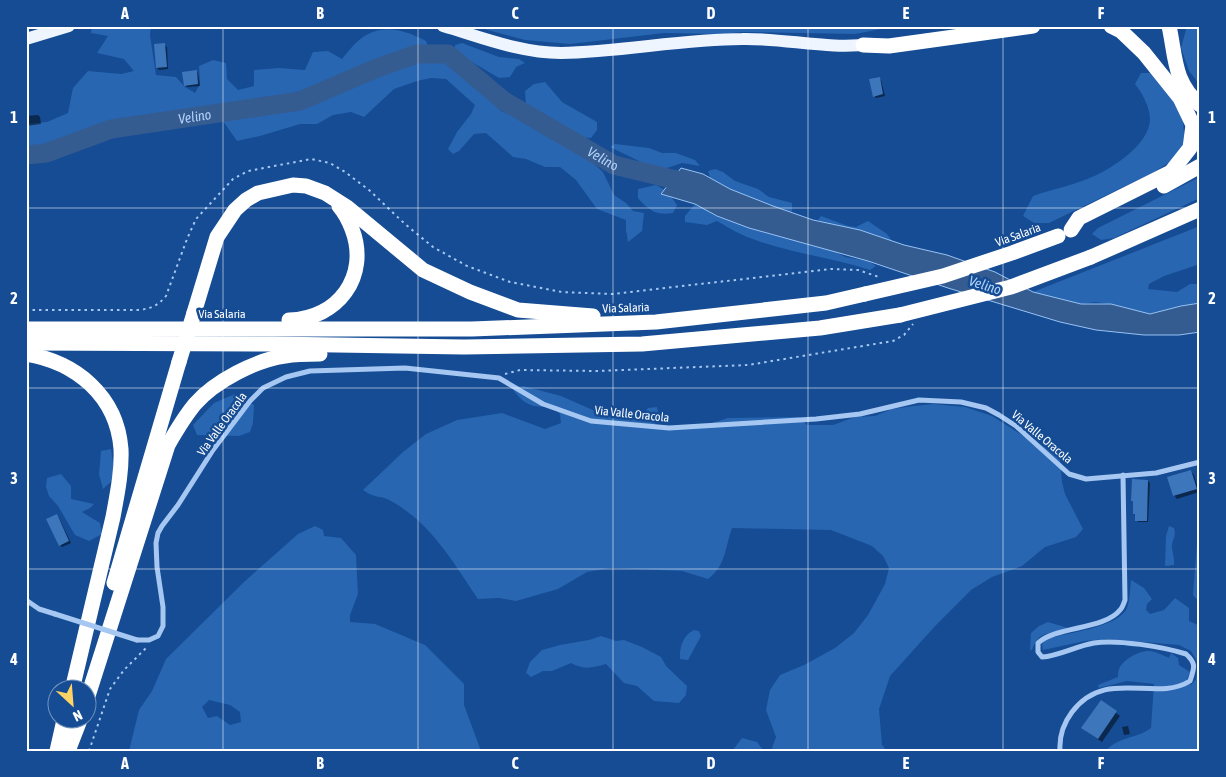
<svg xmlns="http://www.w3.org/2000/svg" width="1226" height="777" viewBox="0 0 1226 777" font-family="'Asap Condensed',sans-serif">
  <rect width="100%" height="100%" fill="#154c94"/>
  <g fill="#2866b2" fill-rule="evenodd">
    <path d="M151,26L150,35L156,75L176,77L185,87L195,93L200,84L199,66L213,60L226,63L227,79L238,90L254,86V70L279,68L305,70L313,52L328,51L342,59C347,53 352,46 358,41C380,22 403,29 426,41L428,47L391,57L314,86L280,98L119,125L69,138L40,151L26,152V124L47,122L68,113L73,88L88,71L121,74L134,71L124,59L97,53L108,36L91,33L92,27Z"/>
    <path d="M473,26H897L855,34L744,32L716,34L664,33L570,44L525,40Z"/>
    <path d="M1187,26H1200V85L1189,71L1181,48Z"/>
    <path d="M462,43L499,57L519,59L525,63L516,67L510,77L499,78L455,52V45Z"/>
    <path d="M418,59L439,60L456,68L487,95L501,111L525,120L549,138L585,156L603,172L614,195L626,203L633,211L644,213L642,231L628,242L626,230V220L597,209L576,180L560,167H545L526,159L513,157L486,133L474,134L459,151L453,154L448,149L457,132L471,114L475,105L446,79L431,78L417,81L394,89L364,117L351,112L333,115L317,124H300L260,136L237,141L223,121L256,115L333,93L364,79Z"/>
    <path d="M1141,73H1151L1177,105L1183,119L1184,135L1182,150L1173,160L1154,172L1049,223H1034L1023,216L1033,196C1052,189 1075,185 1092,177C1113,168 1150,144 1150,119C1150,107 1142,93 1135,84Z"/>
    <path d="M545,82L562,102L597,122V130L591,138L571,137L554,129L526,104L525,91L534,84Z"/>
    <path d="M615,144L649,148L662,153H676L695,160L700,166L682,163L667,168L651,169L639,161L610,147Z"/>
    <path d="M715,169L723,172L735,181L758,189L769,197L792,203V215L779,214L711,180L708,171Z"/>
    <path d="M1200,177V198L1114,238L1101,240L1092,234L1098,228Z"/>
    <path d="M656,185L667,191L677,205L673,213C657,216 648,210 638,198V189Z"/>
    <path d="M695,204L706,205L717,216L749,228L834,251L845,257L868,261L876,266L870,270C834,258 795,254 758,241C743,236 730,229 717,221L707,225L685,222V216Z"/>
    <path d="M821,216L848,226L856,227L868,221L887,234L895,245L829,226L818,220Z"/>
    <path d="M1200,226V264L1164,276L1149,284L1148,289L1177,292L1190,284H1200V307L1145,315L1128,312L1110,304L1095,302L1081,304L1033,292Z"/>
    <path d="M523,386L561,396L595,411L634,419L643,415L648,408L657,407L659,419L654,425L662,428L702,426L728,418L799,417L807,425H833L855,417L875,416L892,409L914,406L933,404L965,407L992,416L1030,440L1048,448L1060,459L1062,482L1065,494L1083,529L1076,537L1045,547L1022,566L992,577L971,590L937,624L890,676L879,709L882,745L887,751H771L776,737L766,710L770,690L780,675L804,665L835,648L854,633L868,615L885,584L889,568L883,556L872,546L831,530L732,528C725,547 726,566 708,579L682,571L610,568L587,572L558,589L516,601L499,598L478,599C453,562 431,523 391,501C381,495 375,499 363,490L403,452L426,434L457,420L502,413L545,429L561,423L560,414L552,406C532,409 523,404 512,388Z"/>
    <path d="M235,394L254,405L253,423L250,432L239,436L197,435L193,425L214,403Z"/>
    <path d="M111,449L115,478L103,489L99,474L101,451Z"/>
    <path d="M61,474L71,486V499L94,504L90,508L82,512L100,523L102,534L89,541L75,535L58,506L49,496L46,487L47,478Z"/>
    <path d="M315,526L323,530L324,536L341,538L356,555L358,594L350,615V622L375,624L425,645L464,684V705L481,751H129L139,710L152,691L166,659L244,582L298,534ZM209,700L230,705L240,712L241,722L230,725L217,716L208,718L202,707Z"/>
    <path d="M1169,526L1174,528C1176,535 1174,537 1172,544C1171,549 1175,558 1174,565L1165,566L1166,536Z"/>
    <path d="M1200,538V602H1199L1193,595L1197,543Z"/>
    <path d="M1131,580L1144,588L1152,599L1147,604L1146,610L1150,614L1164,610L1175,598L1189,608V621L1200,626V751H1105C1120,736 1136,739 1151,728L1154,684L1127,681L1099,688L1098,685L1118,677C1118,674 1118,671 1119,669C1123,659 1140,650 1150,651C1157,652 1162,655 1169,658L1171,653L1178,658L1179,665L1190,672L1187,679L1191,685L1196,679L1198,663L1191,651L1179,645L1108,639L1085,641L1043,650L1042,645L1044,640C1063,633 1119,628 1127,608C1130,600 1130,589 1131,580Z"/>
    <path d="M1048,622L1068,628L1062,633C1047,632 1038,633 1032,650H1030L1031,633L1039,626Z"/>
    <path d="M694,630L699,631L701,636L688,660L680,659C679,648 683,635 694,630Z"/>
    <path d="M601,636L616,641L624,640L642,647L661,657L666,666L687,686L686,695L679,703L654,701L637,686L624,683L606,664C592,668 584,670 571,663L552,671H543L531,677L526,673L530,662L542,650L560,645L589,640Z"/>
    <path d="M742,738L757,742L764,751H732Z"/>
  </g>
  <path fill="#355c91" stroke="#97c2f4" d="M681,168L703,174L730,189L773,206L813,220L860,230L904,245L947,255L995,272L1033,292L1081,304H1111L1150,314L1181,306L1200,303V332L1179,335H1144L1096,330L1060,322L948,288L868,261L749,228L717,216L695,204L661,194Z"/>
  <g fill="#0007">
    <path d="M164,45L167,47L168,69L159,70L157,68Z"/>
    <path d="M196,71L198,73L200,86L187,87L185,85Z"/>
    <path d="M879,78L881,80L885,96L876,98L874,96Z"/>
    <path d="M38,115L40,117L41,124L26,126V116Z"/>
    <path d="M1191,471L1194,475L1199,492L1177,499L1174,495Z"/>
    <path d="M1148,481L1150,483L1148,522H1138L1134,513Z"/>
    <path d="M59,518L71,543L62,547L60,545Z"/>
    <path d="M1101,702L1120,716L1102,742L1086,731Z"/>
    <path d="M1128,726L1130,734L1124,735L1122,727Z"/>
  </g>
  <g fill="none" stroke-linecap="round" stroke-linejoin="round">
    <path stroke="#355c91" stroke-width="19" id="s1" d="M26,155L46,153L111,129L300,101L377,68L417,54H448L504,101L614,165L676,180L696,190"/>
  </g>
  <g fill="#3e76bb">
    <path d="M165,43L167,67L156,68L154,44Z"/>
    <path d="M197,70L198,84L184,86L182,72Z"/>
    <path d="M880,77L883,94L873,97L869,79Z"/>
    <path d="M1191,470L1197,489L1173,496L1167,477Z"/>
    <path d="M1132,479L1148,480L1147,521H1135V514H1133V501H1131Z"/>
    <path d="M57,514L69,541L59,546L46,519Z"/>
    <path d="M1101,700L1117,711L1098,739L1081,728Z"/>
  </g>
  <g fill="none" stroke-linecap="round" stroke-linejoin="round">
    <g stroke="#a5c7f1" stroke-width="2" stroke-dasharray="2.5 4" stroke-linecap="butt">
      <path d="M26,310H140C151,308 158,306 166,296L187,239L196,219L233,179L248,171L311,159L330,163L345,172L369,190L405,224L433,247L467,266L510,282L562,292L613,294L831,269L858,270L879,277"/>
      <path d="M505,374L520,370L597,371L748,365L893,341L904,335L913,324"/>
      <path d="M89,751L110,689L124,670L147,647"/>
    </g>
    <g stroke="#a5c7f1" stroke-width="5">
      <path d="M26,600L39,609L55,614"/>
      <path d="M137,640H149L158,636L163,626V607L157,567L156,543L158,533L162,526L178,505L213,450L250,401L263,388L286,377L310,371L405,368L499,378L543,404L591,421L669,428L816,419L860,414L919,400L961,402L986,408L999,415L1016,426L1069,474L1086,479L1156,473L1200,462"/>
      <path d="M1060,751C1059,736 1063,724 1072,712C1106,667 1155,703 1190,681C1194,668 1197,664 1186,654C1164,647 1117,639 1094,643C1076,646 1059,656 1042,657L1038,652V643C1056,626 1104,630 1120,610C1122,608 1124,603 1125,600L1123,475"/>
    </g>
    <g stroke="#eff5ff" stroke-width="12">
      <path d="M443,26C481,37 520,53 561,53C622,52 682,39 742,39C785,38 829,50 871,44"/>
      <path d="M26,39L69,26"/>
    </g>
    <g stroke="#fff" stroke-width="15">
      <path d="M1169,26C1176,58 1173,81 1200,105"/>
      <path d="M863,45L889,46L1033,26"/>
      <path d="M1164,186L1200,166"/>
      <path d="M1071,230L1079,218L1171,172L1190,148L1193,125L1180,98L1144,53L1121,31L1111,26"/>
      <path d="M1091,257L1200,209"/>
      <path d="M194,313L217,237L235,210L246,200L258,193L293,185L306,186L325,193L347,207L423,270L470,292L518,310L593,316"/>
      <path d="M289,320C338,319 370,276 352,229C349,221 345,213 339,206"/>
      <path d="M26,329H472L656,322L826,303L865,294"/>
      <path d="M26,343L272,344L464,347L642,344L820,328L900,315"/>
      <path d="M26,354C76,362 117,396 121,449C122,472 117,495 113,517L72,690"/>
      <path d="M114,583L179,362"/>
      <path d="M88,696L168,445C176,431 185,416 195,404C215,381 256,360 285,356C296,354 309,354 320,354"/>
      <path d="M57,751L64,720"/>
      <path d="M68,751L80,720"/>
    </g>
    <path stroke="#a5c7f1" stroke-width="5" d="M55,614L137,640"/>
    <g stroke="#fff" stroke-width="15">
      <path d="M865,294L943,276L1012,253L1058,236"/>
      <path d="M900,315L1011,287L1091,257"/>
      <path d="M179,362L194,313"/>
    </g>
  </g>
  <path fill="none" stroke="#fff" stroke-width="1" stroke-opacity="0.55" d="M223,26V751M418,26V751M613,26V751M808,26V751M1003,26V751M26,208H1200M26,388H1200M26,569H1200"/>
  <g text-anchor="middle" stroke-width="5" stroke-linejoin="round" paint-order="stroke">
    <g font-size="12" fill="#fff" stroke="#154c94">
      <text transform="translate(1018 235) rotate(-20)" y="4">Via Salaria</text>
      <text transform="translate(626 308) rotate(-2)" y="4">Via Salaria</text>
      <text x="222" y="318">Via Salaria</text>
      <text transform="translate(632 414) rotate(6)" y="4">Via Valle Oracola</text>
      <text transform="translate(222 424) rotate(-54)" y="4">Via Valle Oracola</text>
      <text transform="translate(1042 437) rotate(40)" y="4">Via Valle Oracola</text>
    </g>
    <g font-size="14" font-style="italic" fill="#b1d1f8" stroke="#154c94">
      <text dy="5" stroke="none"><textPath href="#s1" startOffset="174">Velino</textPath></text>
      <text dy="5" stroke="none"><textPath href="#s1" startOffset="625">Velino</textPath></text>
      <text transform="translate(985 285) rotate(18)" y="5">Velino</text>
    </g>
  </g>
  <rect width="1226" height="777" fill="none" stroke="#154c94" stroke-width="55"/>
  <g transform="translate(72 704) rotate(154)"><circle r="24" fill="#154c94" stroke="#7394bf"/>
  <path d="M0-4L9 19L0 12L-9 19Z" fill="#ffd365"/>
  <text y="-8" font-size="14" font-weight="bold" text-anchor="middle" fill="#ffffff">N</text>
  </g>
  <rect x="28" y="28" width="1170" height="722" fill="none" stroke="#fff" stroke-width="2"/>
  <g font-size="16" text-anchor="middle" font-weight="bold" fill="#fff">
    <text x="125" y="19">A</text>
    <text x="320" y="19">B</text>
    <text x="515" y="19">C</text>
    <text x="711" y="19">D</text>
    <text x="906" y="19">E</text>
    <text x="1101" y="19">F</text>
    <text x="14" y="123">1</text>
    <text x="1212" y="123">1</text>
    <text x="14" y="304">2</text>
    <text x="1212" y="304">2</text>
    <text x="14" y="484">3</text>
    <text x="1212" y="484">3</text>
    <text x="14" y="665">4</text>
    <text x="1212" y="665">4</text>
    <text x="125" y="769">A</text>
    <text x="320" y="769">B</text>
    <text x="515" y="769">C</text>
    <text x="711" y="769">D</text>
    <text x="906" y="769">E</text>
    <text x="1101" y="769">F</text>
  </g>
</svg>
